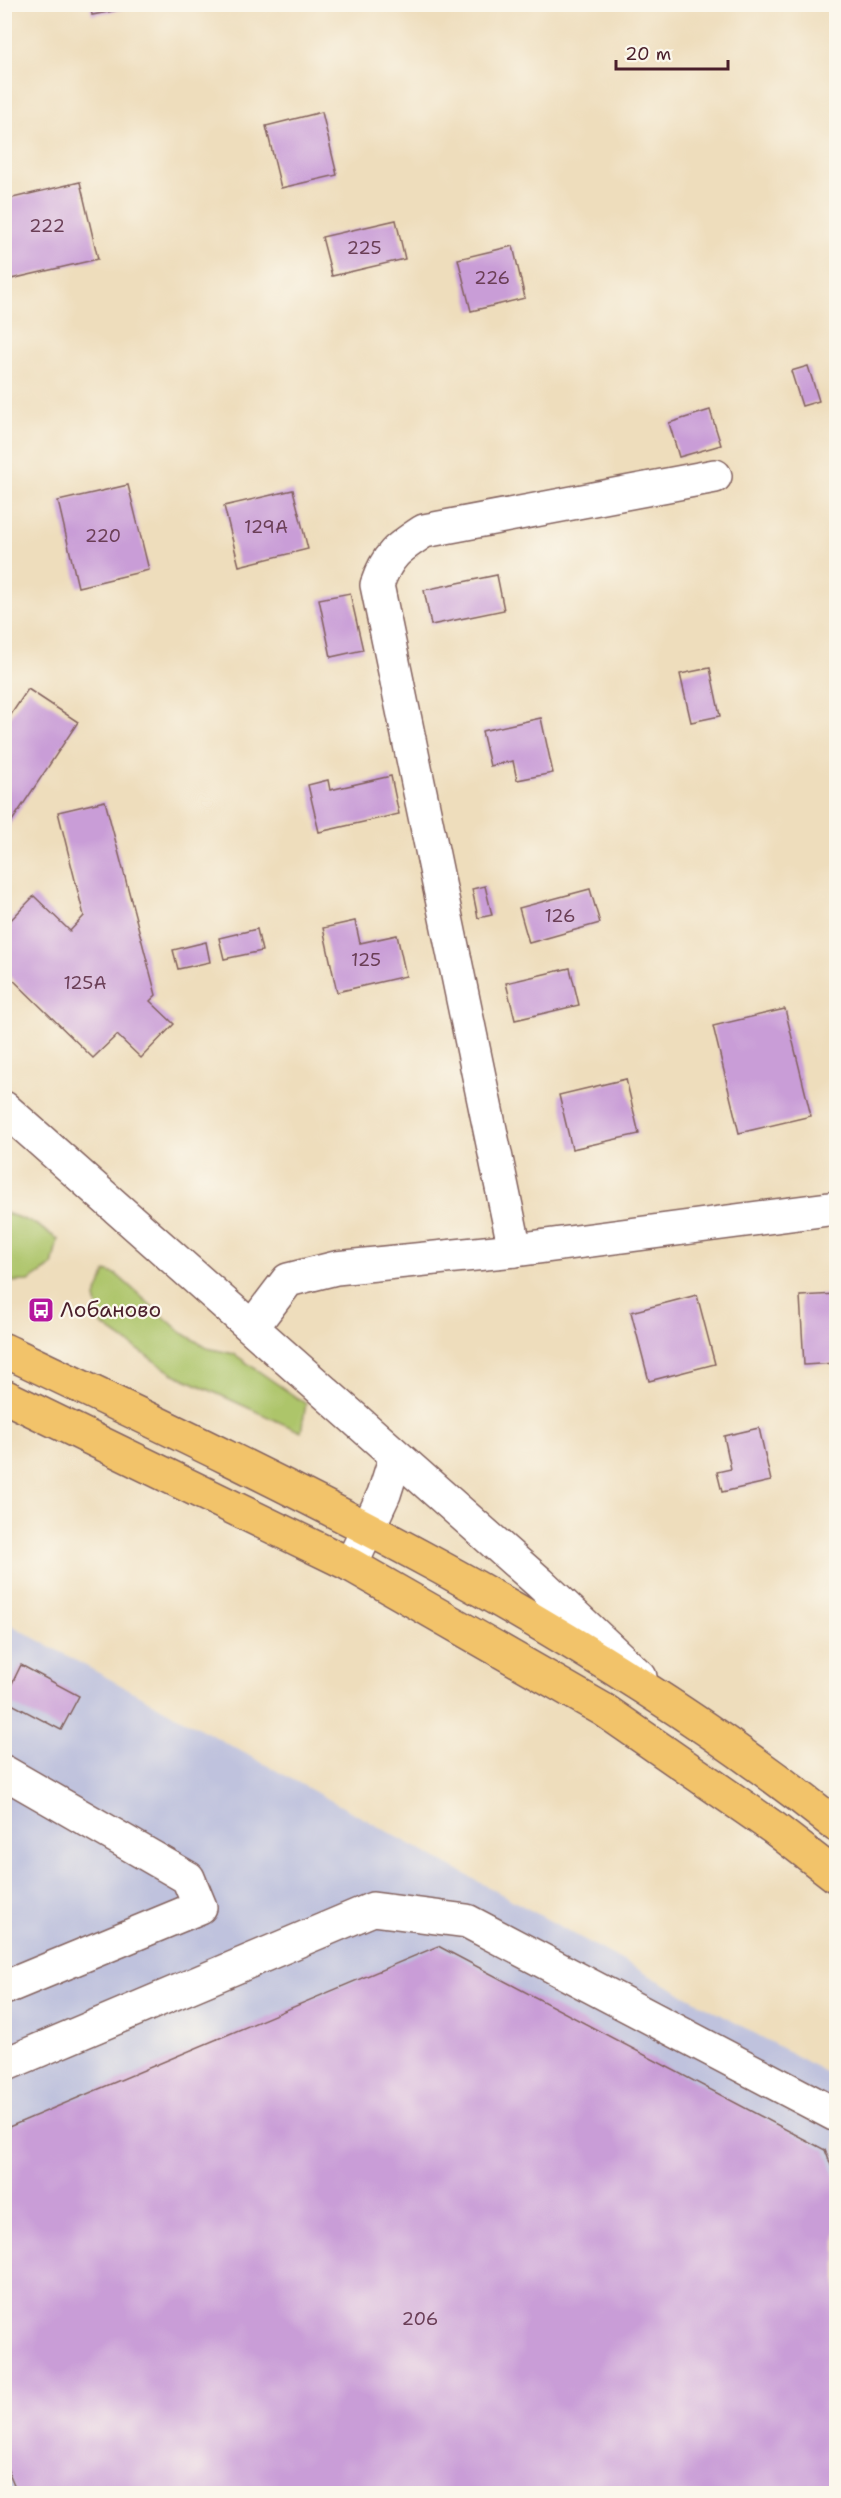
<svg xmlns="http://www.w3.org/2000/svg" width="841" height="2498" viewBox="0 0 841 2498" font-family="'Shantell Sans',sans-serif">
  <rect width="100%" height="100%" fill="#fbf7ec"/>
  <filter id="ink" filterUnits="userSpaceOnUse"><feTurbulence type="fractalNoise" baseFrequency=".0167" numOctaves="2"/><feDisplacementMap in="SourceGraphic" scale="12" xChannelSelector="R" yChannelSelector="G"/><feConvolveMatrix kernelMatrix="1 2 1 2 8 2 1 2 1" color-interpolation-filters="sRGB"/></filter>
  <filter id="wash" filterUnits="userSpaceOnUse"><feTurbulence type="fractalNoise" baseFrequency=".008" numOctaves="4" result="noise"/><feDisplacementMap in="SourceGraphic" scale="24" xChannelSelector="R" yChannelSelector="G"/><feGaussianBlur stdDeviation="1.35" result="paint"/><feColorMatrix in="noise" values="0 0 0 0 0 0 0 0 0 0 0 0 0 0 0 0 0 1.4 0 .05"/><feComposite in="paint" operator="in"/></filter>
  <g filter="url(#wash)">
    <rect width="100%" height="100%" fill="#eeddbc"/>
    <path fill="#bfc2dd" d="M4,1621L836,2078V2493H5Z"/>
    <g fill="#adc56a" stroke="#7c724a" stroke-width="1.5">
      <path d="M4,1212L35,1224L58,1239L52,1266L29,1281L5,1282Z"/>
      <path d="M106,1271L117,1275L181,1332L207,1348L234,1354L306,1404L301,1432L172,1373L101,1324L95,1298Z"/>
    </g>
    <g id="blocks">
      <g fill="#c99dd7">
        <path d="M90,5H139V6L92,15Z"/>
        <path d="M322,112L337,175L281,188L266,126Z"/>
        <path d="M80,182L98,259L11,279L4,251V200Z"/>
        <path d="M396,220L405,259L332,276L322,237Z"/>
        <path d="M513,246L525,298L471,311L458,259Z"/>
        <path d="M808,366L819,401L802,406L791,371Z"/>
        <path d="M710,410L721,445L679,457L669,423Z"/>
        <path d="M128,485L149,570L78,587L58,501Z"/>
        <path d="M293,490L308,549L239,566L224,506Z"/>
        <path d="M497,575L504,610L431,625L424,590Z"/>
        <path d="M350,593L363,650L331,657L319,599Z"/>
        <path d="M710,668L720,716L691,722L680,674Z"/>
        <path d="M28,689L78,722L4,833V725Z"/>
        <path d="M541,718L553,773L517,780L513,761L490,766L482,731Z"/>
        <path d="M391,776L399,814L319,832L308,785L328,780L330,790Z"/>
        <path d="M105,801L156,995L150,1001L174,1024L141,1058L117,1035L93,1058L4,971V927L34,896L70,931L84,916L58,812Z"/>
        <path d="M485,886L492,915L478,918L472,889Z"/>
        <path d="M590,889L600,923L529,943L519,908Z"/>
        <path d="M355,921L360,943L397,935L406,976L337,992L323,928Z"/>
        <path d="M257,929L262,951L224,959L219,938Z"/>
        <path d="M206,942L210,962L178,969L173,950Z"/>
        <path d="M570,968L579,1005L515,1020L506,983Z"/>
        <path d="M785,1009L811,1116L739,1133L713,1026Z"/>
        <path d="M626,1079L639,1134L572,1149L559,1095Z"/>
        <path d="M836,1294V1363L804,1365L800,1296Z"/>
        <path d="M697,1295L715,1364L649,1381L631,1312Z"/>
        <path d="M759,1428L771,1481L722,1492L717,1472L731,1469L724,1436Z"/>
        <path d="M21,1665L79,1696L61,1730L4,1700Z"/>
        <path d="M438,1946L825,2150L836,2178V2494H18L4,2461V2129Z"/>
      </g>
    </g>
  </g>
  <g filter="url(#ink)">
    <use href="#blocks" fill-opacity="0" stroke="#83625e" stroke-width="1.5"/>
    <g fill="none" stroke-linecap="round" stroke-linejoin="round">
      <g stroke="#83625e" stroke-width="36">
        <g id="minor">
          <path d="M4,1108L540,1583L640,1677"/>
          <path d="M515,1250L377,585C387,555 398,548 424,531L715,476"/>
          <path d="M253,1326L288,1280L336,1268L515,1250L836,1208"/>
          <path d="M351,1565L384,1494L396,1456"/>
          <path d="M4,1772L188,1878L200,1907L4,1988"/>
          <path d="M4,2065L373,1909L467,1921L836,2115"/>
        </g>
      </g>
      <g stroke="#83625e" stroke-width="36">
        <g id="major">
          <path d="M4,1350C290,1486 589,1627 836,1825"/>
          <path d="M4,1396L351,1565L604,1710L774,1828L836,1876"/>
        </g>
      </g>
      <use href="#minor" stroke="#fff" stroke-width="33"/>
      <use href="#major" stroke="#f2c36a" stroke-width="33"/>
    </g>
  </g>
  <defs>
    <g id="bus-square" transform="scale(1.35)"><rect x="-9" y="-9" width="18" height="18" rx="4" fill="#b5179e" stroke="#fbf7ec"/><path d="M-5-6H5V4H4V6H2V4H-2V6H-4V4H-5ZM-3.5-4V0h7V-4ZM-3.5 1.2v1.5H-2V1.2ZM2 1.2v1.5H3.5V1.2Z" fill="#fff"/></g>
  </defs>
  <g fill-rule="evenodd">
    <use href="#bus-square" x="41" y="1310"/>
  </g>
  <g text-anchor="middle" stroke-width="4.5" stroke-linejoin="round" paint-order="stroke">
    <g font-size="18" fill="#6a3e56">
      <text x="47" y="232">222</text>
      <text x="364" y="254">225</text>
      <text x="492" y="284">226</text>
      <text x="266" y="533">129А</text>
      <text x="103" y="542">220</text>
      <text x="560" y="922">126</text>
      <text x="366" y="966">125</text>
      <text x="85" y="989">125А</text>
      <text x="420" y="2325">206</text>
    </g>
    <g font-size="21" fill="#4a1f2b" stroke="#fbf7ec" text-anchor="start">
      <text x="60" y="1317">Лобаново</text>
    </g>
  </g>
  <rect width="841" height="2498" fill="none" stroke="#fbf7ec" stroke-width="24"/>
  <path d="M616 60v9h112v-9" fill="none" stroke="#4a1f2b" stroke-width="3"/>
  <text x="625" y="60" font-size="18" fill="#4a1f2b" stroke="#fbf7ec" stroke-width="4.5" paint-order="stroke">20 m</text>
</svg>
